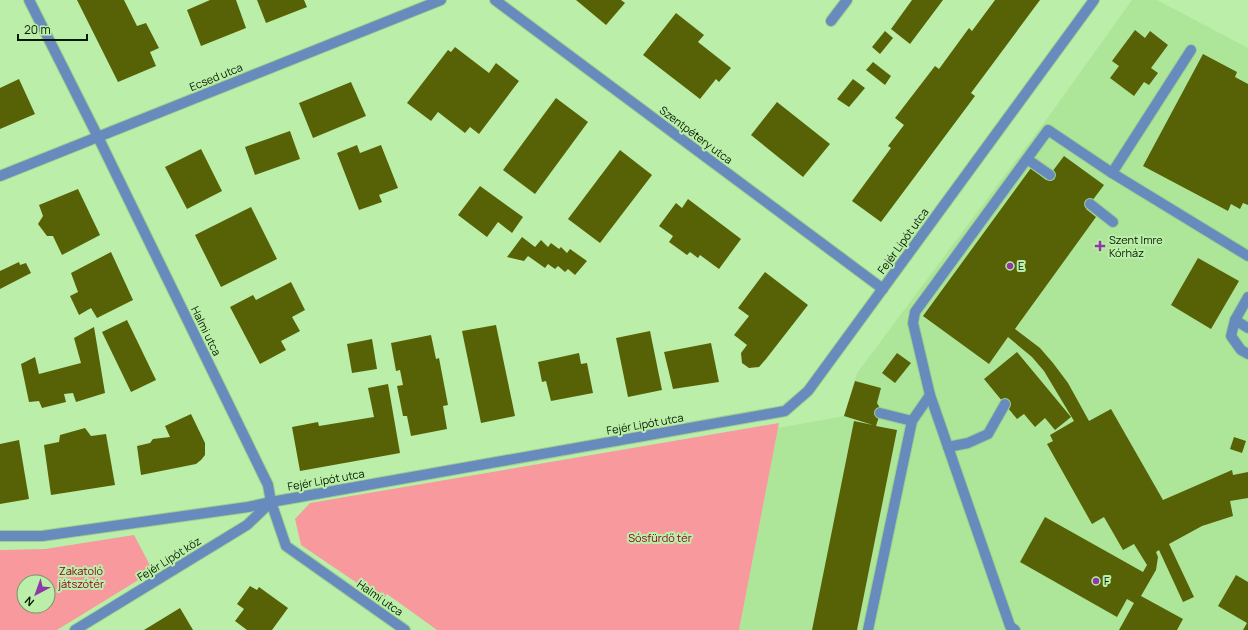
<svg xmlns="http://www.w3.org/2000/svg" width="1248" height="630" viewBox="0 0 1248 630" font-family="Manrope,sans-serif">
  <rect width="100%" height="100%" fill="#bbefa9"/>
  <path fill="#ade599" d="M1132,0H1157L1248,48V630H739L778,428L844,416L857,373L1049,116Z"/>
  <g fill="#f8999d" fill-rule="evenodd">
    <path d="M779,423L739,630H437L387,594L382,600L301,545L295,519L310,503Z"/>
    <path d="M134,535L153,571L57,630H0V550L45,549ZM24,582H48V606H24Z"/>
  </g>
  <g fill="#566205">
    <path d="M77,0H124L137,26L146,23L159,48L150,52L156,66L118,82Z"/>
    <path d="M210,0H236L246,28L201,46L187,10Z"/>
    <path d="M257,0H304L307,7L266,23Z"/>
    <path d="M576,0H621L625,3L606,25Z"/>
    <path d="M912,0H943L910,44L891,29Z"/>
    <path d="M995,0H1040L971,93L975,96L881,222L852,201L891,148L888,146L904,125L895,118L935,66L939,69L969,28L972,31Z"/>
    <path d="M676,13L704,35L698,42L731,68L719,82L716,79L700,99L643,55Z"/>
    <path d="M1135,30L1145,38L1150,31L1168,45L1151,68L1158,73L1149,85L1144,82L1134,96L1110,78L1119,66L1112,61Z"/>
    <path d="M885,31L893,38L880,54L872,47Z"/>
    <path d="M455,47L489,73L496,63L519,81L479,134L470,127L465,133L438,112L431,121L407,103L448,50L451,52Z"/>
    <path d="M1203,54L1237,72L1235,77L1248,84V205L1243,203L1240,209L1231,204L1228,211L1143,166Z"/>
    <path d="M873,62L891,76L885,85L866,70Z"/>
    <path d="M19,79L35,114L0,129V88Z"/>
    <path d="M853,79L865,88L849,107L837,99Z"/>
    <path d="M351,82L366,116L313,138L299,103Z"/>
    <path d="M556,98L588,122L535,194L503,170Z"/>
    <path d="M777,102L830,144L803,177L751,135Z"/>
    <path d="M290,131L300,159L255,175L245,147Z"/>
    <path d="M357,145L360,153L381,145L398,188L379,195L382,202L359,210L337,153Z"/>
    <path d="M201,149L222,191L187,209L165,167Z"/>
    <path d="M620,150L652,175L600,243L568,219Z"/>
    <path d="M1064,156L1104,185L1086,209L1096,217L1015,329L1040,348L1053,363L1068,383L1089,421L1111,409L1163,500L1232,470L1233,475L1248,472V498L1230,501L1233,516L1202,526L1169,544L1194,597L1183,602L1159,550L1156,552L1158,557L1156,570L1141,596L1183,619L1177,630H1119L1134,603L1127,599L1117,617L1020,562L1045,517L1143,572L1147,565L1134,544L1123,550L1104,517L1092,524L1047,444L1053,441L1050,435L1074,421L1044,371L1032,357L1008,337L989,364L923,316L1031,168L1046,180Z"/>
    <path d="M480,186L523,217L512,233L498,222L487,237L458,215Z"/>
    <path d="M78,189L100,235L62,255L53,236H47L38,224L43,216L39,205Z"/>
    <path d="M688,199L741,239L719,269L700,255L698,258L690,252L687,255L669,242L673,236L659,226L676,203L682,208Z"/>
    <path d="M251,207L277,259L221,287L195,235Z"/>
    <path d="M522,237L535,247L541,240L548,247L551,243L559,249L561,247L567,253L570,249L587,261L575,275L568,269L565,272L558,266L555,269L548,264L545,268L528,256L524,261L507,257Z"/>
    <path d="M111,252L133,300L97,318L91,308L79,315L70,296L78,292L71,273Z"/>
    <path d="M1198,258L1239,281L1211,329L1171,305Z"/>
    <path d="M19,262L20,265L26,263L31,273L0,289V271Z"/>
    <path d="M765,272L808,305L766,359L759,367L749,368L742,363L741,353L747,345L734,335L749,316L738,308Z"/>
    <path d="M291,282L305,310L292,317L300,331L281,341L286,350L260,364L230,307L253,295L256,300Z"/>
    <path d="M127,320L156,380L131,392L102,332Z"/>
    <path d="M496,325L515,416L481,423L462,331Z"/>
    <path d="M94,327L105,393L76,402L73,393L64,394L66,402L42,408L39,401L29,402L21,364L35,357L39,374L81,363L74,338Z"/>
    <path d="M650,331L662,390L628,397L616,338Z"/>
    <path d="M431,335L436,359L439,358L448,405L443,406L447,429L411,436L407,416H403L397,386L403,385L400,370L396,371L391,343Z"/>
    <path d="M372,339L377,369L352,373L347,344Z"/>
    <path d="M711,343L719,382L673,389L664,352Z"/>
    <path d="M1017,352L1071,417L1055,430L1045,418L1035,427L1024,414L1017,419L984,379Z"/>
    <path d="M579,353L581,364L587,363L593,393L551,401L546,381L542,382L538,362Z"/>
    <path d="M897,353L911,363L895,383L882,373Z"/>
    <path d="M855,381L881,388L877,403L881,410L876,426L897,430L857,630H812L854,421L873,425L844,416Z"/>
    <path d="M388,384L400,453L300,471L292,427L318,422L319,426L374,417L368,388Z"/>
    <path d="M191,414L205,443V455L201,460L196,464L141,475L137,446L150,443L153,439L170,437L165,426Z"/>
    <path d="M85,428L91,436L106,434L115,485L51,495L44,445L59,442L60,435Z"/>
    <path d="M1234,437L1246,441L1242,453L1230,449Z"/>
    <path d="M19,440L29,499L0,504V444Z"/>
    <path d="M1236,575L1248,582V630H1243L1247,623L1218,606Z"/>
    <path d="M250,586L257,590L259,587L288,608L272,630H247L235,621L244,609L237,604Z"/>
    <path d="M180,608L193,630H144Z"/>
  </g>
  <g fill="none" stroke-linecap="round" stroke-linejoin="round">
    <g stroke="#9ecd8e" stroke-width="12">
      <g id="lane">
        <path d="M831,21L847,0"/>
        <path d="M1027,159L1050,175"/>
        <path d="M1112,173L1191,50"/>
        <path d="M1090,204L1113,222"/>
        <path d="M1248,297L1235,320L1231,336L1241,350L1248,354"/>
        <path d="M1235,320L1248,328"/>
        <path d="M880,413L912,421"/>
        <path d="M948,447L968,443L988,434L1005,404"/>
        <path d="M868,630L912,421L930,395"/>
        <path d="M1015,630L1010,626L930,395L913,323L915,312L1048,130L1112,173L1248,256"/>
      </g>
    </g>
    <g stroke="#9ecd8e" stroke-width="12">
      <g id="street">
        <path d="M29,0L98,137L268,485L271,502L286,546L405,630"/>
        <path d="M495,0L883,289"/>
        <path d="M0,176L441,0"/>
        <path d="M0,536H42L248,507L271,502L785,411L808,391L1094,0"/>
        <path d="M75,630L247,525L271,502"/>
      </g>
    </g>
    <use href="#lane" stroke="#688bbe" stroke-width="10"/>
    <use href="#street" stroke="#688bbe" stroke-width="10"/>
  </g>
  <g fill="#8e39a7" stroke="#bbefa9" stroke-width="1.5">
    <path d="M1098 240h4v4h4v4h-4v4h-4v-4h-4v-4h4z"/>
    <circle cx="1010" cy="266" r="4"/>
    <circle cx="1096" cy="581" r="4"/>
  </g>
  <g text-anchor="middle" stroke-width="4" stroke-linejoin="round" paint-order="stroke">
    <g font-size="11" fill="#061901" stroke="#bbefa9">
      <text transform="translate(216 77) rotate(-22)" y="4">Ecsed utca</text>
      <text transform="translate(696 135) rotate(37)" y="4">Szentpétery utca</text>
      <text transform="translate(903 241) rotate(-54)" y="4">Fejér Lipót utca</text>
      <text transform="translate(206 331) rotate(64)" y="4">Halmi utca</text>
      <text transform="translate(645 424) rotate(-10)" y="4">Fejér Lipót utca</text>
      <text transform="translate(326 480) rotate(-10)" y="4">Fejér Lipót utca</text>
      <text transform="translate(169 559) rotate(-32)" y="4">Fejér Lipót köz</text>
      <text transform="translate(380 598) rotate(35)" y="4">Halmi utca</text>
    </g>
    <g font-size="11" fill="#061901" stroke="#bbefa9" text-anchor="start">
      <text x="1109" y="244">Szent Imre<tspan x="1109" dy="13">Kórház</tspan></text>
      <text x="1018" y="270">E</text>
      <text x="1104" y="585">F</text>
    </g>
    <g font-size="11" fill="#8d0025" stroke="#bbefa9">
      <text x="660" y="542">Sósfürdő tér</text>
      <text x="81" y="575">Zakatoló<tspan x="81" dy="13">játszótér</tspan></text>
    </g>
  </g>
  <g transform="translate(36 594) rotate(221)"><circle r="19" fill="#bbefa9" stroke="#739966"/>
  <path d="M0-3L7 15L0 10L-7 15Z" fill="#8e39a7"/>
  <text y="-6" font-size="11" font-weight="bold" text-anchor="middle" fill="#061901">N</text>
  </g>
  <path d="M18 34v6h69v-6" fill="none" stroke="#061901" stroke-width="2"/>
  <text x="24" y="34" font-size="12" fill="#061901" stroke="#bbefa9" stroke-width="3" paint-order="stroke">20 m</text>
</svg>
